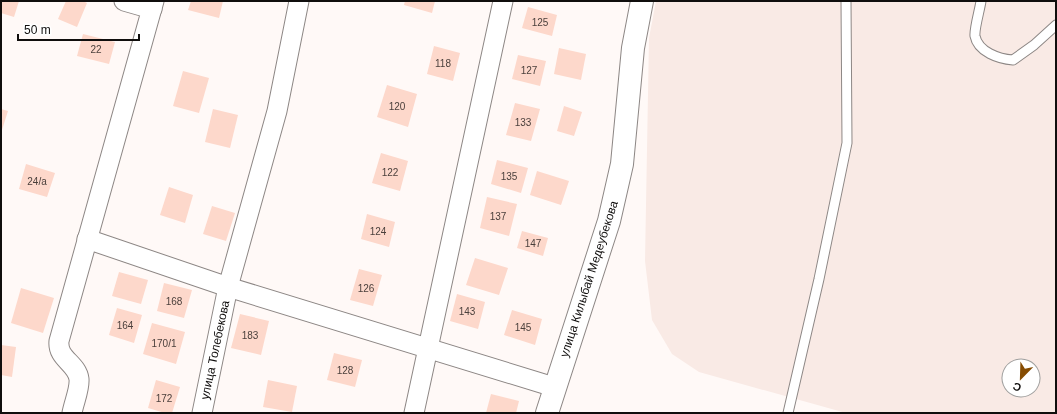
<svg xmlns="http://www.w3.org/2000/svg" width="1057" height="414" viewBox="0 0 1057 414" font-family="Helvetica,sans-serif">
  <rect width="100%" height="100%" fill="#fff9f7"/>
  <path fill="#f9eae5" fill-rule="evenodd" d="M656,1H1056V413H846L699,372L672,354L652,320L645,261L649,38ZM1009,366H1033V390H1009Z"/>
  <g fill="#fdd8cb">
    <path d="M1,1H19L14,17L1,13Z"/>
    <path d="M66,1H83L87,3L77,27L58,19Z"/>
    <path d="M191,1H223L219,18L188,10Z"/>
    <path d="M405,1H435L432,13L404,5Z"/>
    <path d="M528,7L557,15L552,36L522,28Z"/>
    <path d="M83,34L115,42L109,64L77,56Z"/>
    <path d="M434,46L460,53L453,81L427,74Z"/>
    <path d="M559,48L586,54L581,80L554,74Z"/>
    <path d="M518,55L546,61L540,86L512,79Z"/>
    <path d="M183,71L209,78L199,113L173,106Z"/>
    <path d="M387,85L417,94L408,127L377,117Z"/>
    <path d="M515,103L540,109L531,141L506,135Z"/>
    <path d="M564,106L582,112L574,136L557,131Z"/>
    <path d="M1,109L8,111L1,133Z"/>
    <path d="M213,109L238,115L230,148L205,142Z"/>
    <path d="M381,153L408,161L400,191L372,183Z"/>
    <path d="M497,160L528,168L521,193L491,184Z"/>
    <path d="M26,164L55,173L47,197L19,189Z"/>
    <path d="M537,171L569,181L561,205L530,195Z"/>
    <path d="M169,187L193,195L185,223L160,215Z"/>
    <path d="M487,197L517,204L509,236L480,228Z"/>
    <path d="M212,206L235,213L226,241L203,234Z"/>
    <path d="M367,214L395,222L389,247L361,239Z"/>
    <path d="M522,231L548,238L543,256L517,248Z"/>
    <path d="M475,258L508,268L499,295L466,285Z"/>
    <path d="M359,269L382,275L373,306L350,300Z"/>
    <path d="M119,272L148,280L141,304L112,296Z"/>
    <path d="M164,283L192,290L184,318L157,311Z"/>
    <path d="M21,288L54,298L43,333L11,323Z"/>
    <path d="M457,294L485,302L478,329L450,321Z"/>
    <path d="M117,308L142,315L134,343L109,335Z"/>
    <path d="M512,310L542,319L535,345L504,335Z"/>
    <path d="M240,314L269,321L261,355L231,348Z"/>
    <path d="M152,323L185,332L176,364L143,354Z"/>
    <path d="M1,345L16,347L12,377L1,375Z"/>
    <path d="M334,353L362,360L355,387L327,380Z"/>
    <path d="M156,380L180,387L172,413H165L148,408Z"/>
    <path d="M268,380L297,386L292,412L263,407Z"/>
    <path d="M491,394L519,401L516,413H486Z"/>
  </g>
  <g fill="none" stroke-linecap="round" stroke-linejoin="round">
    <g stroke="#8d8785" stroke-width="11">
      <g id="lane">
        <path d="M981,1C980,9 974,29 975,36C978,52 999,59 1013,60L1034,45L1056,25"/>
        <path d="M788,413L819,279L847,143L846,1"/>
      </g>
    </g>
    <g stroke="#8d8785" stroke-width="21">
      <g id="street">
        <path d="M124,1L152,9"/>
        <path d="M87,239L228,287L554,387"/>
        <path d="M72,413C74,402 80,389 79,379C77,363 57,359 59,341L154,1"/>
        <path d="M202,413L228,287L277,111L299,1"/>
        <path d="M414,413L503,1"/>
      </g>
    </g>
    <g stroke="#8d8785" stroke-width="24">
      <path id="secondary" d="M547,413L609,221L622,164L633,48L642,1"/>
    </g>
    <use href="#lane" stroke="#fff" stroke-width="9"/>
    <use href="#street" stroke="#fff" stroke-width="19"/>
    <use href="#secondary" stroke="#fff" stroke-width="22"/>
  </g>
  <g text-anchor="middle" stroke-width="4" stroke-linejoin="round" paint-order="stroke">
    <g font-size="10" fill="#4b403c">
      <text x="540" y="26">125</text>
      <text x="96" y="53">22</text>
      <text x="443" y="67">118</text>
      <text x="529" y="74">127</text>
      <text x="397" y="110">120</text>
      <text x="523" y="126">133</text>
      <text x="390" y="176">122</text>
      <text x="509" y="180">135</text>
      <text x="37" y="185">24/а</text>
      <text x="498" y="220">137</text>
      <text x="378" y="235">124</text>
      <text x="533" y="247">147</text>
      <text x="366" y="292">126</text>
      <text x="174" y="305">168</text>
      <text x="467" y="315">143</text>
      <text x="125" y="329">164</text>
      <text x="523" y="331">145</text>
      <text x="250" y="339">183</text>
      <text x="164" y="347">170/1</text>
      <text x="345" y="374">128</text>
      <text x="164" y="402">172</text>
    </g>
    <g font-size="12" fill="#100e0d" stroke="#fff">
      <text transform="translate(589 279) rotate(-72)" y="4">улица Килыбай Медеубекова</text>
      <text transform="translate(215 350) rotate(-78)" y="4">улица Толебекова</text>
    </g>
  </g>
  <rect width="1057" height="414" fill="none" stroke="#100e0d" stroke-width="4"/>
  <g transform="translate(1021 378) rotate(203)"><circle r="19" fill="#ffffff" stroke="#9f9f9e"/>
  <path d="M0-3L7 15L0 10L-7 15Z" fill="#864c02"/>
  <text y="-6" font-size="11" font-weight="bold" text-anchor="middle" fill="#100e0d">С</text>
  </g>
  <path d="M18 34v6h121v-6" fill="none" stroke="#100e0d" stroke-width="2"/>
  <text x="24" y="34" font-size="12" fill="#100e0d" stroke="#ffffff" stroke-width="3" paint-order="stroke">50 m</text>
</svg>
